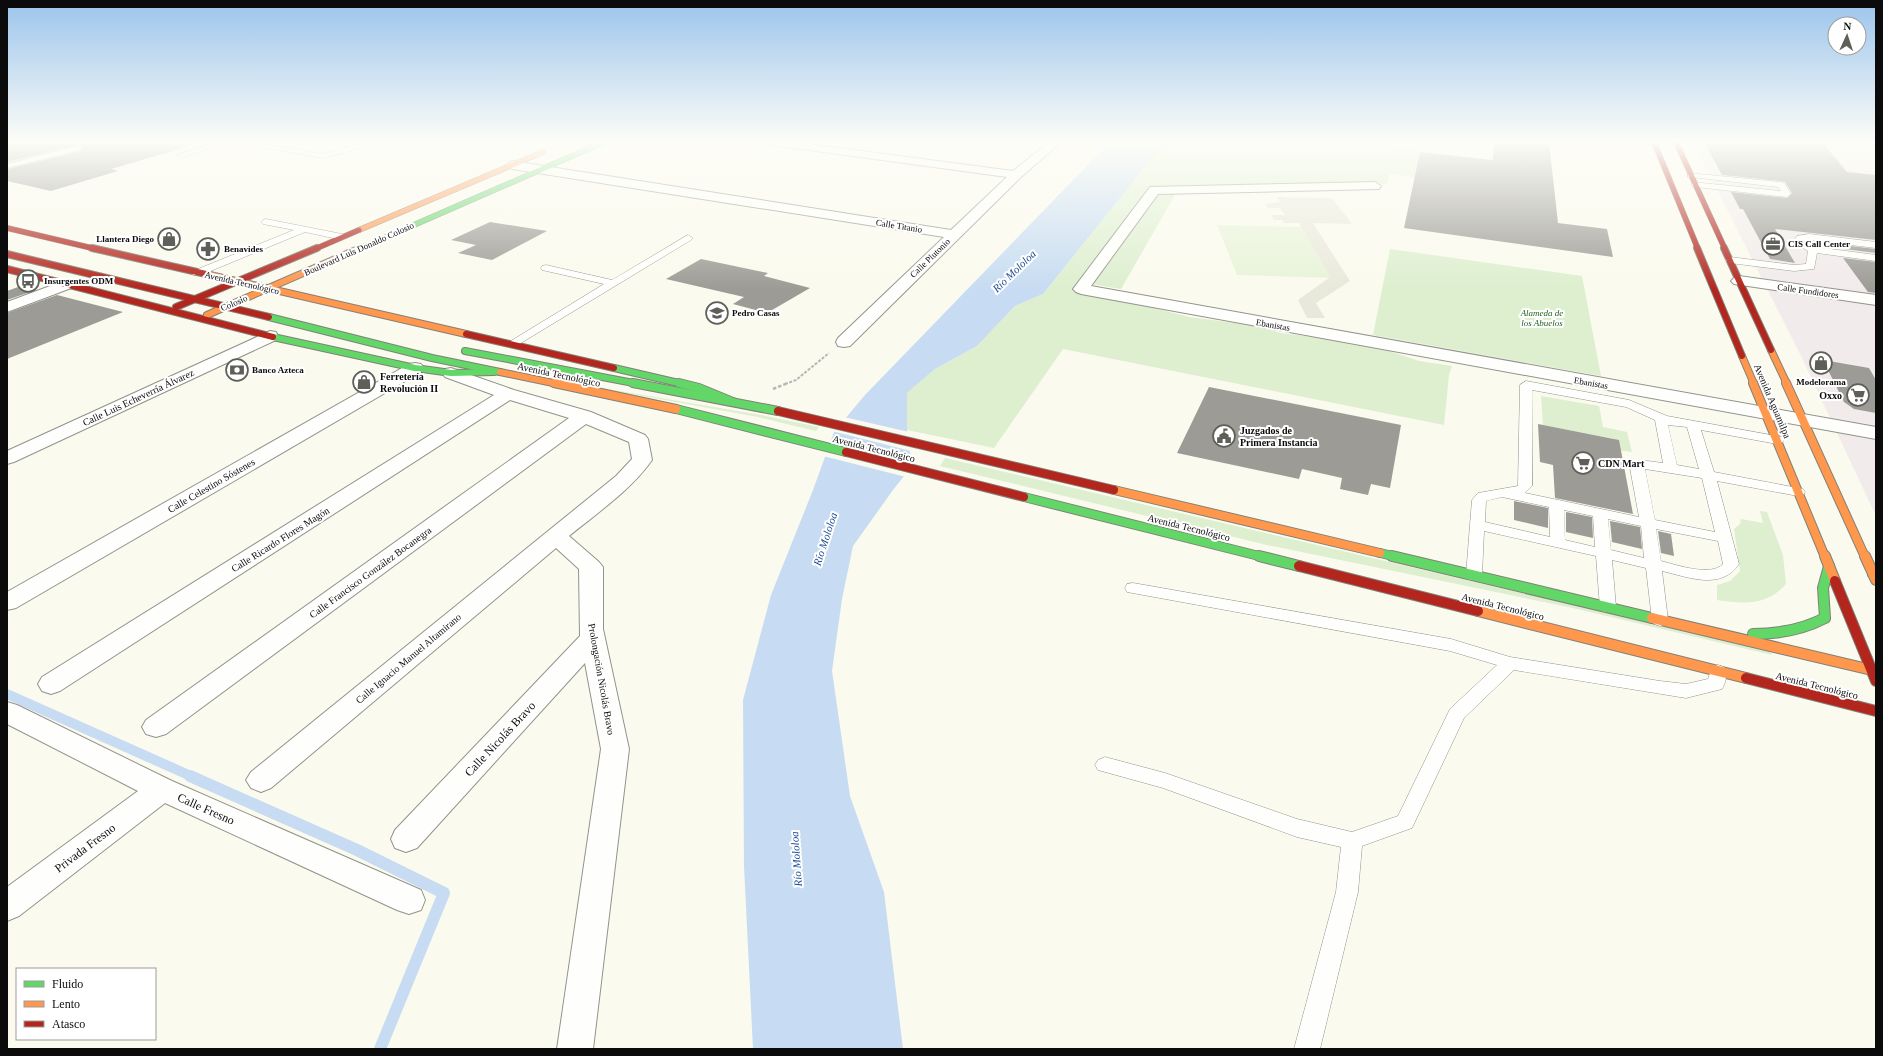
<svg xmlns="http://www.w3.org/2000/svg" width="1883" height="1056" viewBox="0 0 1883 1056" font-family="Georgia,serif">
  <rect width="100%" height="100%" fill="#fafaee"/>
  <path fill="#f1ebeb" d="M1693,142H1876V516L1801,356Z"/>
  <g fill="#ddefcf">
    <path d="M1165,142H1363L1421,148L1415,177L1390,174L1387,184L1159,188L1081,289L1189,317L1258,326L1280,333L1331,339L1383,349L1419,361L1452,366L1449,375L1444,425L1063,349L994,448L907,430V393L935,369L977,346L1015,306L1043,294Z"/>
    <path d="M1154,193H1176L1121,289L1091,284Z"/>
    <path d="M1390,249L1582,276L1601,376L1373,335Z"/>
    <path d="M555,380L761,415L819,427L816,431L758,417Z"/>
    <path d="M1541,396L1599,406L1603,427L1627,432L1632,452L1617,450L1615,439L1543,425Z"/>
    <path d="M945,458L1770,651L1772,655L1573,608L1267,545L940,466Z"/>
    <path d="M1760,511L1767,512L1783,555L1786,584C1767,606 1745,604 1717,600V585L1730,581L1740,571L1734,529L1740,524L1741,519L1763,523Z"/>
  </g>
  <path fill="#e8f3d9" d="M1217,225L1301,227L1331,278L1237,275Z"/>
  <path fill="#e9e9db" d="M1277,197L1332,198L1352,224L1313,223L1350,281L1316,303L1325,318H1307L1298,300L1330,277L1299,223H1284L1282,220H1274L1271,215H1285L1280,208H1268L1266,204L1280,202Z"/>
  <path fill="#c7dcf2" d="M1110,142H1165L1043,294L1015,306L977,346L935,369L907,393V445L912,457L905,475L893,490L853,546L842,599L832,671L850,796L884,892L903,1049H753L744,866L743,700L771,595L813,490L834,432L865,395Z"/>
  <g fill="#fafaee">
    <path d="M844,417L909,432V444L911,451L832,431Z"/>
    <path d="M829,440L912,460L906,477L823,456Z"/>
  </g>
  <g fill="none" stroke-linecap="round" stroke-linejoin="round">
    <path stroke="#c7dcf2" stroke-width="10" d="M7,694L193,777"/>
    <path stroke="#c7dcf2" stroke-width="12" d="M190,776L357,850L444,893L380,1049"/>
  </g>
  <g fill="#9c9b95">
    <path d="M7,142H185L186,147L111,169L118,171L51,191L7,181V169L81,151L82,145H78L7,162Z"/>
    <path d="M1494,142H1549L1558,223L1607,229L1613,257L1404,228L1420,152L1493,160Z"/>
    <path d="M1704,142H1822L1847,172L1876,175V240L1775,229L1795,263L1770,259L1743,209H1740L1731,192L1787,198L1792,193L1785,182L1781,181L1722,175Z"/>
    <path d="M490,222L547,231L492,260L458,253L476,245L451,240Z"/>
    <path d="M1833,244L1876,249V253L1836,248Z"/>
    <path d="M1843,258L1876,262V293L1868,292Z"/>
    <path d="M701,259L768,273L764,276L810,288L767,313L733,304L744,297L666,279Z"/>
    <path d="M21,286L36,290L7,300V291Z"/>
    <path d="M57,295L123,312L7,359V313Z"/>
    <path d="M1823,360L1869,368L1876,380V413L1854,409L1844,402Z"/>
    <path d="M1209,387L1401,425L1390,488L1371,484L1368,495L1340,489L1342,478L1302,469L1299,479L1177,453Z"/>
    <path d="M1538,424L1619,440L1633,514L1555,498L1553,465L1540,462Z"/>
    <path d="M1514,501L1548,508V528L1514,520Z"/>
    <path d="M1566,512L1592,517L1593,538L1566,532Z"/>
    <path d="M1610,521L1640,527L1642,549L1612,542Z"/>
    <path d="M1658,531L1671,534L1674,556L1661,553Z"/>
  </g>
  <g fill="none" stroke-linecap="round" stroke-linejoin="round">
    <g stroke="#93938d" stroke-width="1">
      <g id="lane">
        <path d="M218,142H228L184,157H181L177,155Z"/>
        <path d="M239,142H253L323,154L350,147L329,144V142C339,142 350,144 360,145C368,145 376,141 385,142L323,158L243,144Z"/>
        <path d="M78,146H81V150L7,168V164Z"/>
        <path d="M1688,173L1781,182L1784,183L1791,194L1787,197L1695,187L1692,186V182L1781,191L1778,187L1691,177H1688Z"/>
        <path d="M266,219L342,234L347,237L342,240L305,232L201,275H193L192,273L193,271L294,230L263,224L261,222L263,220Z"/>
        <path d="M1809,234L1876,242V248L1809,240L1803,241L1815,247L1876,255V261L1817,253L1814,269L1794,271L1730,263L1725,260L1730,257L1794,265L1806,264L1808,251L1793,242L1797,236Z"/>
        <path d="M688,235L693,238L691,240L516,346H508L506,344L604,284L542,270L541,268L542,266L546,265L612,280Z"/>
        <path d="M1526,381L1629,400L1667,416L1782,437L1784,440L1782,443L1777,444L1701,430L1714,472L1798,488L1803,489L1805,492L1803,495L1798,496L1717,481L1739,564C1721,591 1688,577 1662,571L1668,620L1666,624L1660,626L1654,624L1652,620L1646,568L1612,560L1616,607L1614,611L1608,612L1602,611L1600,607L1596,556L1484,531L1482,575L1480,579L1474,580L1468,579L1466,575L1472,500L1478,493L1518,486L1520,385ZM1532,390L1626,407L1655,420L1663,463C1652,462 1637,457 1630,468L1639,517L1525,493L1532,486ZM1668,425L1687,427L1699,469L1677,465ZM1645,469L1702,478L1715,532L1655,520ZM1502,497L1549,507L1550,537L1485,522L1486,501ZM1564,510L1593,516L1595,547L1565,540ZM1608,519L1641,526L1644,558L1611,550ZM1656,529L1718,541L1723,564C1711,577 1677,565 1661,561Z"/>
        <path d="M1133,583L1451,639L1510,657L1660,681L1686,684L1708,679L1712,667L1718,665L1724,667C1728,673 1726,682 1722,689L1686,698L1514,670L1464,718L1412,828L1362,846L1358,892L1320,1049H1294L1336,892L1341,847L1297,837L1163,788L1098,770L1095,765L1098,760L1105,757L1165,773L1297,819L1352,832L1398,816L1450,709L1497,665L1450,651L1127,592L1125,588L1127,584Z"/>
      </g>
    </g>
    <g stroke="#93938d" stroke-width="2">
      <g id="street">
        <path d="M767,142H793L1013,171L1049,142H1061L1020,178L850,346L844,347L838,346L836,342L838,338L944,237L512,169L506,165L512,161L951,230L1007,177L772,145L768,144Z"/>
        <path d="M1375,182L1381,186L1379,189L1158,194L1091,286L1876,427V439L1081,294L1076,292L1073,289L1150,187Z"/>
        <path d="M1739,276L1876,295V305L1734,284L1731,281L1734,278Z"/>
        <path d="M69,279L74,281L77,284L74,287L7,312V302Z"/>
        <path d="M270,331L276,332L278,336L276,340L14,462L7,464V451Z"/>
        <path d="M415,363L421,364L424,368L421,372L16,608L7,610V592L409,364Z"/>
        <path d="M451,368L514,390L591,412L645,435L648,439L652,460C631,490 597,513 569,536L599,562L603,567V629L629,749L593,1049H557L601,749L585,663L417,848L406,852L395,848L391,839L395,830L580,636L579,569L556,548L271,788L261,792L251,788L246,780L251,772L616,476L632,459L629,442L586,424L166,734L156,737L146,734L142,727L146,720L569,418L510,400L60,691L51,694L42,691L38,684L42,677L494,395L445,377L442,373L445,369Z"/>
        <path d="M7,702L17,705L172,781L421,890L425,900L421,910L409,914L397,910L165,803L19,916L7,921V887L138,791L7,724Z"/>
      </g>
    </g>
    <g stroke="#80807a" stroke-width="6">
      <path id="fast-far3" d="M359,249L604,142"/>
    </g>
    <g stroke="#80807a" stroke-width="8">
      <g id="fast-far2">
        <path d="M349,253L361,248"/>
        <path d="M269,317L432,358L500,372"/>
        <path d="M273,337L415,368L451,373L494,372"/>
        <path d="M465,351L639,384"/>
        <path d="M614,368L683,384"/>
      </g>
    </g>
    <g stroke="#80807a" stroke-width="10">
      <g id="fast-far1">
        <path d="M633,383L778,411"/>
        <path d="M679,383L699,388L733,402"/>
        <path d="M676,409L846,452"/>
        <path d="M1024,497L1263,557"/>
        <path d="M1380,553L1397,557"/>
      </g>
    </g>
    <g stroke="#80807a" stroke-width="12">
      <g id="fast">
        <path d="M1259,556L1299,566"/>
        <path d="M1392,556L1652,618"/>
        <path d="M1873,574L1876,576"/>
        <path d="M1753,634C1779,634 1802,630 1825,618L1823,588L1829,566"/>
      </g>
    </g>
    <g stroke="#80807a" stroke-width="6">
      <path id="slow-far3" d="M359,230L543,152"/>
    </g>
    <g stroke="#80807a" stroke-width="8">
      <g id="slow-far2">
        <path d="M206,274L466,334"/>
        <path d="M207,315L349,253"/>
        <path d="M1771,350L1787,384"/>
        <path d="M1742,356L1754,384"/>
        <path d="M500,372L558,384"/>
      </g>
    </g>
    <g stroke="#80807a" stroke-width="10">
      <g id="slow-far1">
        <path d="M554,383L676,409"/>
        <path d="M1753,383L1825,557"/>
        <path d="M1786,383L1865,557"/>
        <path d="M1114,490L1380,553"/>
      </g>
    </g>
    <g stroke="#80807a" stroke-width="12">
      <g id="slow">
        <path d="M1825,556L1835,581"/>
        <path d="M1865,556L1876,580"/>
        <path d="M1478,611L1746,678"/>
        <path d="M1652,618L1876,671"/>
      </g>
    </g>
    <g stroke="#80807a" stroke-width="6">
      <g id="jam-far3">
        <path d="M1654,142L1698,249"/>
        <path d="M1676,142L1725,249"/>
        <path d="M7,228L96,249"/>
        <path d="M315,249L359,230"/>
      </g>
    </g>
    <g stroke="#80807a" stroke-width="8">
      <g id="jam-far2">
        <path d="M92,248L206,274"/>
        <path d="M1697,248L1742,356"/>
        <path d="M1724,248L1771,350"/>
        <path d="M7,254L269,317"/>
        <path d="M7,269L273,337"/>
        <path d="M176,307L317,248"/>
        <path d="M466,334L614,368"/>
      </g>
    </g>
    <g stroke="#80807a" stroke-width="10">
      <g id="jam-far1">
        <path d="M778,411L1114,490"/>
        <path d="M846,452L1024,497"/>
      </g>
    </g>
    <g stroke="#80807a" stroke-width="12">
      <g id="jam">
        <path d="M1299,566L1478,611"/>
        <path d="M1835,581L1876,681"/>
        <path d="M1746,678L1876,711"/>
      </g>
    </g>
    <path stroke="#b7b7b5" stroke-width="2" stroke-dasharray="3 1.5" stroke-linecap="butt" d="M785,384L796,380L829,353"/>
    <path stroke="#b7b7b5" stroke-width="2.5" stroke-dasharray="3.5 2" stroke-linecap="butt" d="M773,389L788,383"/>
    <use href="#lane" fill="#fefefc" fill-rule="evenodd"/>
    <use href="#street" fill="#fefefc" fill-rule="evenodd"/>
    <use href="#fast-far3" stroke="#63d668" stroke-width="5"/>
    <use href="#fast-far2" stroke="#63d668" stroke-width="6"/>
    <use href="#fast-far1" stroke="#63d668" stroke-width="8"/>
    <use href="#fast" stroke="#63d668" stroke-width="10"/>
    <use href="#slow-far3" stroke="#ff974d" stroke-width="5"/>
    <use href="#slow-far2" stroke="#ff974d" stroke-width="6"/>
    <use href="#slow-far1" stroke="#ff974d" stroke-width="8"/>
    <use href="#slow" stroke="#ff974d" stroke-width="10"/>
    <use href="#jam-far3" stroke="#b3261e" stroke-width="5"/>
    <use href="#jam-far2" stroke="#b3261e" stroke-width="6"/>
    <use href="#jam-far1" stroke="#b3261e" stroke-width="8"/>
    <use href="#jam" stroke="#b3261e" stroke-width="10"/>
  </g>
  <linearGradient id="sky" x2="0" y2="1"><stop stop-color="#9bc4ec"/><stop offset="0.49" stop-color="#fdfdf7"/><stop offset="1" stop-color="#fdfdf7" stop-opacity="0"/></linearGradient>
  <rect width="1883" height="289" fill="url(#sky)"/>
  <defs>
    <g id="shop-ring" transform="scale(1.15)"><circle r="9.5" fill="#fff" stroke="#5f5f5a" stroke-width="1.5"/><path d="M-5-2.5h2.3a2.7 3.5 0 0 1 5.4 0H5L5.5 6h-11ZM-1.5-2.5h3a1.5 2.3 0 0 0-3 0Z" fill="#5f5f5a"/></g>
    <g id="office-ring" transform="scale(1.15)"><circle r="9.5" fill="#fff" stroke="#5f5f5a" stroke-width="1.5"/><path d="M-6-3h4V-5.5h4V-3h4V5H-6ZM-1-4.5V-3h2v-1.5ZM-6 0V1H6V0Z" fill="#5f5f5a"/></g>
    <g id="pharmacy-ring" transform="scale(1.15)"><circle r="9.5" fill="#fff" stroke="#5f5f5a" stroke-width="1.5"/><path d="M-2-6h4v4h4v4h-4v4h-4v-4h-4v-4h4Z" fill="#5f5f5a"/></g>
    <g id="bus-ring" transform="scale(1.15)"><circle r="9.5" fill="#fff" stroke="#5f5f5a" stroke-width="1.5"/><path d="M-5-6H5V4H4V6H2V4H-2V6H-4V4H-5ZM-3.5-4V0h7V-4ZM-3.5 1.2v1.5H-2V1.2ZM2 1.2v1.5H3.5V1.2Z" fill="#5f5f5a"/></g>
    <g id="school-ring" transform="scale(1.15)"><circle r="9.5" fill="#fff" stroke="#5f5f5a" stroke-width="1.5"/><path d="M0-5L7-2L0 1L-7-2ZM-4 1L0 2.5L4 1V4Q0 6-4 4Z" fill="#5f5f5a"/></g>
    <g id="bank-ring" transform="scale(1.15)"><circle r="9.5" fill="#fff" stroke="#5f5f5a" stroke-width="1.5"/><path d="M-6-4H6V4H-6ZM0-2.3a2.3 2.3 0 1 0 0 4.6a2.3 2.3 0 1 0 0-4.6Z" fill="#5f5f5a"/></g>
    <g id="supermarket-ring" transform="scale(1.15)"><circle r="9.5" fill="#fff" stroke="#5f5f5a" stroke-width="1.5"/><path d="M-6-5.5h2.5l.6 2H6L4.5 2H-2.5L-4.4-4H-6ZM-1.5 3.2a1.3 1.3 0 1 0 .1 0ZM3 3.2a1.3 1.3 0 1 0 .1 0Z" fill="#5f5f5a"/></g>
    <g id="civic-ring" transform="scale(1.15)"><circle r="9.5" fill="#fff" stroke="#5f5f5a" stroke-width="1.5"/><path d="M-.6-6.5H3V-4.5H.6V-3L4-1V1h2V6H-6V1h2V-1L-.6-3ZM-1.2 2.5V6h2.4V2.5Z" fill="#5f5f5a"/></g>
  </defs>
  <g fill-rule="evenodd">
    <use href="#shop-ring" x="169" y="239"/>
    <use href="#office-ring" x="1773" y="244"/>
    <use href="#pharmacy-ring" x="208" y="249"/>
    <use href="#bus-ring" x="28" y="281"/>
    <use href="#school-ring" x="717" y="313"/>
    <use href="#shop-ring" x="1821" y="363"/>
    <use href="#bank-ring" x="237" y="370"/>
    <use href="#shop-ring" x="364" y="382"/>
    <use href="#supermarket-ring" x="1858" y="395"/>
    <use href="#civic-ring" x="1224" y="436"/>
    <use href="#supermarket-ring" x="1583" y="463"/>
  </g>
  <g text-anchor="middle" stroke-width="4" stroke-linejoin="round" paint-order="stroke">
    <g font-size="9" fill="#0b0b0b" stroke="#fff">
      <text transform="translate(899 226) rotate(9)" y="3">Calle Titanio</text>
      <text transform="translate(359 249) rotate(-24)" y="3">Boulevard Luis Donaldo Colosio</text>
      <text transform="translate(930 258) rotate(-44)" y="3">Calle Plutonio</text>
      <text transform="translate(242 283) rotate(13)" y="3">Avenida Tecnológico</text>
      <text transform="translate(1808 291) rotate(8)" y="3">Calle Fundidores</text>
      <text transform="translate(234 303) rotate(-23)" y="3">Colosio</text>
      <text transform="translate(1273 325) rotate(10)" y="3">Ebanistas</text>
      <text transform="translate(1591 383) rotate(10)" y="3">Ebanistas</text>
    </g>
    <g font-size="9" font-weight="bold" fill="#0b0b0b" stroke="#fff" text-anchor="start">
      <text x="154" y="242" text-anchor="end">Llantera Diego</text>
      <text x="1788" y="247">CIS Call Center</text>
      <text x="224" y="252">Benavides</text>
      <text x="44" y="284">Insurgentes ODM</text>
      <text x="732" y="316">Pedro Casas</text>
      <text x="252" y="373">Banco Azteca</text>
      <text x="1821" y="385" text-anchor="middle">Modelorama</text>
    </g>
    <g font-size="9" font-style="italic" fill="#215f1f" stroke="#fff">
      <text x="1542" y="316">Alameda de<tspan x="1542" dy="10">los Abuelos</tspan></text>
    </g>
    <g font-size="10" fill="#0b0b0b" stroke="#fff">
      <text transform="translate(559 374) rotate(12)" y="4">Avenida Tecnológico</text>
      <text transform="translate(138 397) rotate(-25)" y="4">Calle Luis Echeverría Álvarez</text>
      <text transform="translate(1773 401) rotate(67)" y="4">Avenida Aguamilpa</text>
      <text transform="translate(874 448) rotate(14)" y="4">Avenida Tecnológico</text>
      <text transform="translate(211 485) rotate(-30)" y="4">Calle Celestino Sóstenes</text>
      <text transform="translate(1189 527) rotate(14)" y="4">Avenida Tecnológico</text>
      <text transform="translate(280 539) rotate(-32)" y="4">Calle Ricardo Flores Magón</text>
      <text transform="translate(370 572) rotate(-36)" y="4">Calle Francisco González Bocanegra</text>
      <text transform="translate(1503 606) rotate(14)" y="4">Avenida Tecnológico</text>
      <text transform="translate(408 658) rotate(-40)" y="4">Calle Ignacio Manuel Altamirano</text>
      <text transform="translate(602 679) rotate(80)" y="4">Prolongación Nicolás Bravo</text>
      <text transform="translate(1817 685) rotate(14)" y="4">Avenida Tecnológico</text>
    </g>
    <g font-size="10" font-weight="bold" fill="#0b0b0b" stroke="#fff" text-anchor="start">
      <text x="380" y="380">Ferretería<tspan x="380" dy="12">Revolución II</tspan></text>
      <text x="1842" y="399" text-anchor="end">Oxxo</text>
      <text x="1240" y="434">Juzgados de<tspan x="1240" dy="12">Primera Instancia</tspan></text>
      <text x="1598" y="467">CDN Mart</text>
    </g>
    <g font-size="11" font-style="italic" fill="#1b4b96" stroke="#fff">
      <text transform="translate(1014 271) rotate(-44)" y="4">Río Mololoa</text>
      <text transform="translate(825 539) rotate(-72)" y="4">Río Mololoa</text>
      <text transform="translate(796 859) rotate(-94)" y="4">Río Mololoa</text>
    </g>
    <g font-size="12" fill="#0b0b0b" stroke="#fff">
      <text transform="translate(500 739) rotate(-47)" y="4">Calle Nicolás Bravo</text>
      <text transform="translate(206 809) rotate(24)" y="4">Calle Fresno</text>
      <text transform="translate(85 848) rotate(-37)" y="4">Privada Fresno</text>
    </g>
  </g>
  <rect width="1883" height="1056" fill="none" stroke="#0b0b0b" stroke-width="16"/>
  <rect x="16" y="968" width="140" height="72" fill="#ffffff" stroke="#9d9d9d"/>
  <rect x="24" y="981" width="20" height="6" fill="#63d668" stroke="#9d9d9d"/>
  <text x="52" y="988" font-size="12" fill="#0b0b0b">Fluido</text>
  <rect x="24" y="1001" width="20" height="6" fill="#ff974d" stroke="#9d9d9d"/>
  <text x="52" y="1008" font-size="12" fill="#0b0b0b">Lento</text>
  <rect x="24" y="1021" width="20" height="6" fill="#b3261e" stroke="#9d9d9d"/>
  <text x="52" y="1028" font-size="12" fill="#0b0b0b">Atasco</text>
  <g transform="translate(1847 36) rotate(3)"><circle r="19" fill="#ffffff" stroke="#9d9d9d"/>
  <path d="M0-3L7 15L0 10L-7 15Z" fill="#5f5f5a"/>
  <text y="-6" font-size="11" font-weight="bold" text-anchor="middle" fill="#0b0b0b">N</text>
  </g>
</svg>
